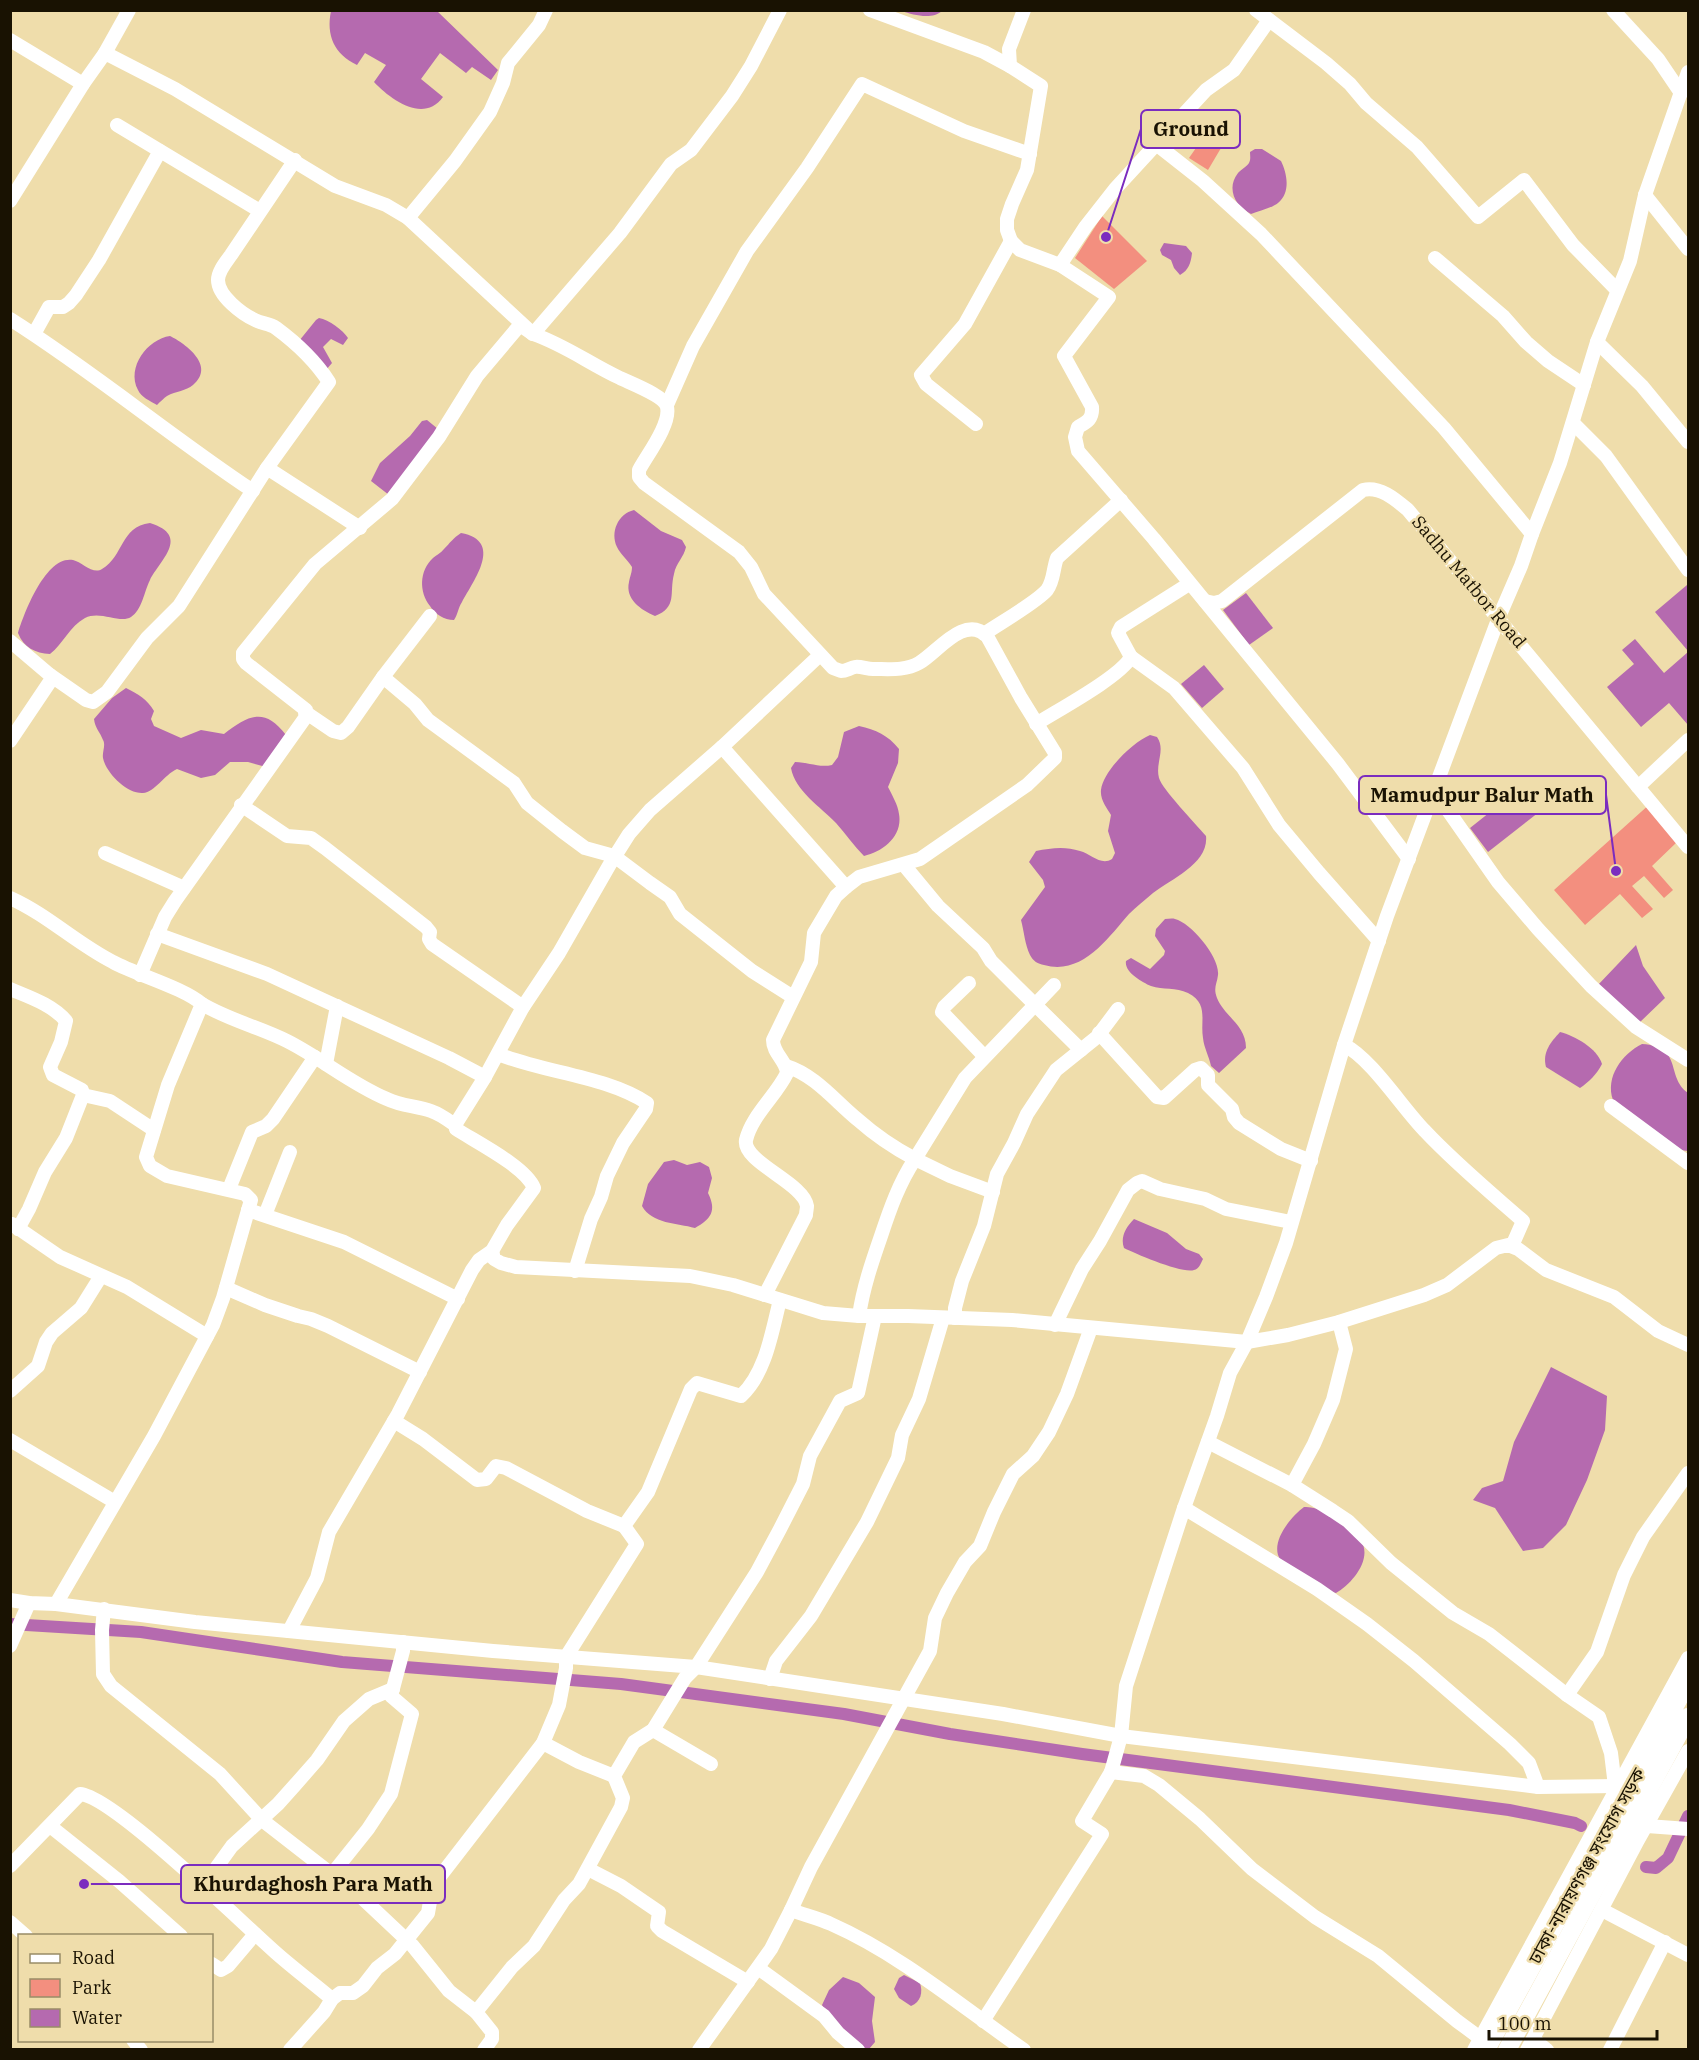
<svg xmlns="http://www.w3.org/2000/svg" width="1699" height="2060" viewBox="0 0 1699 2060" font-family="'IBM Plex Serif','Noto Sans Bengali',serif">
  <rect width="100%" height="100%" fill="#efddab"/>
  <g fill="#f38f7f">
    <path d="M1205,135L1221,148L1208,170L1189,158Z"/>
    <path d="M1102,216L1147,261L1114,289L1075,258Z"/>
    <path d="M1651,803L1677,842L1652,866L1673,890L1664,898L1644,876L1632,886L1653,909L1642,918L1620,894L1585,925L1554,890Z"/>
  </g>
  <g fill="#b56aaf">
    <path d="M331,11H437L498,70L491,80L472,67L466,73L440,53L421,79L443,97C424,123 392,101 374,82L386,65L365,53L357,65C334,54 326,35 331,11Z"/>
    <path d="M902,11H942C932,20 913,15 902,11Z"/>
    <path d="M1255,149H1262L1281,161C1287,173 1291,193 1278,203C1272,208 1259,211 1251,214C1235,207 1226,188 1238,173C1241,170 1247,166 1249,163C1251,159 1250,156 1250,152Z"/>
    <path d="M1164,243L1186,246L1192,253C1191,262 1189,270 1180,275L1174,268L1171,260L1162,255L1160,250Z"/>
    <path d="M319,318C329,320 343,330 348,338L343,345L331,339L323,347L332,363L326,370L299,341L316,320Z"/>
    <path d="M170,336C186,344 216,366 193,385C186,391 176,391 167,396C164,398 160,402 157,405C150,401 141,397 138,390C126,367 148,339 170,336Z"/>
    <path d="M427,420L438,429L389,495L371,481L380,463L410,436L422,421Z"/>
    <path d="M634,510L661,531L682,540L686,547C684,557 676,563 674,574C669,593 678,607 655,616C641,610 625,599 629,582C630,576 632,573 632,567C628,560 620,554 617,547C610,532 618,514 634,510Z"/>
    <path d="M150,523C191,536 160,560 150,580C144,592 142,610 131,617C120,624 100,610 85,618C70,626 63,644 50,654C35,653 24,648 18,633C24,613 46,555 73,560C82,562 93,575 102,569C124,556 120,527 150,523Z"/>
    <path d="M461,533C504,541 474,580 462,602C458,608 458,614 454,620C444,620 435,614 430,606C419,592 419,571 433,558C436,555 441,553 444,549C450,543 453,538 461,533Z"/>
    <path d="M1687,585L1688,586V651L1655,612Z"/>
    <path d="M1246,593L1273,628L1249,645L1223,610Z"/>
    <path d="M1635,639L1664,673L1688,652V725L1669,703L1641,727L1607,687L1634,664L1622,650Z"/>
    <path d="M1204,665L1224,689L1202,708L1181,684Z"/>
    <path d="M126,688C138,694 147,699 154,711L151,719L154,726L181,738L201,730L224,734C248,716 264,706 286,735L266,767L248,762H230L215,775L201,778L177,769C164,775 155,792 143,793C127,794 106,773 103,758C102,752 106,745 103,740C100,732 95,728 94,719L112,698Z"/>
    <path d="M859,726C876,730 888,735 899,749L898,763L888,787C892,795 898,805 899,814C903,836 883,852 864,856C854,846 846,834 836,823C821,807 795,791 791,768L795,762C808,762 819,768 832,765L838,757L844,732Z"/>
    <path d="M1150,735L1157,737C1166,750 1155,763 1159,778C1162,789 1196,824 1206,836C1209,863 1172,879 1153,893C1145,900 1136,907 1129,914C1108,938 1082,976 1044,965C1038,964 1033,961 1030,955C1025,945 1024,931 1021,920L1045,887L1043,880L1029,862L1036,851C1051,848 1065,846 1080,851C1091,854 1101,866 1112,859L1115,853L1108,831L1111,815C1107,808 1100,800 1101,790C1103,771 1133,742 1150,735Z"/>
    <path d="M1534,798L1543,809L1488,852L1470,828L1504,801L1514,813Z"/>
    <path d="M1165,919C1168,919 1172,918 1175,919C1191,923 1220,957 1218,975C1217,984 1213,988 1217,998C1225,1017 1246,1025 1246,1048L1219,1073L1211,1066C1209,1056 1204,1048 1203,1038C1200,1020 1209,1004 1188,993C1176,987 1163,990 1151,986C1142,982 1124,972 1126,961L1131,958L1150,969L1164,955L1165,951L1155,936L1156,929Z"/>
    <path d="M1636,945L1643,966L1665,998L1638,1024L1597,986Z"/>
    <path d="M1560,1032C1575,1036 1597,1048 1602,1064C1596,1075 1590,1081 1580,1088L1546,1067C1542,1052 1551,1042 1560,1032Z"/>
    <path d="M1642,1044C1684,1047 1665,1076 1688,1093V1151L1680,1150L1613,1100C1605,1077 1622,1054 1642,1044Z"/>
    <path d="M674,1160L687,1165L700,1162L709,1167L712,1178L708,1193C717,1211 711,1219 695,1228C677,1223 652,1224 642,1206L648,1184L664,1162Z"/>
    <path d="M1134,1219L1167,1233L1186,1249L1199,1254L1203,1259C1201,1263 1199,1269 1194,1270C1183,1274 1136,1254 1124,1248C1120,1237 1126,1227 1134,1219Z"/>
    <path d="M1551,1367L1607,1396L1605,1430L1587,1480L1566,1525L1543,1548L1523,1551L1495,1508L1473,1500L1482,1488L1503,1481L1514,1442Z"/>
    <path d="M1304,1507C1318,1506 1331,1515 1342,1524C1347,1528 1356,1533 1360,1539C1374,1558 1352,1584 1336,1593C1323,1591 1314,1583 1303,1576C1295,1571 1281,1565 1278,1555C1273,1538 1292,1516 1304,1507Z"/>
    <path d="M904,1975L920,1983C923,1992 921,2002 911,2006L899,1998L894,1989L899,1978Z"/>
    <path d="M843,1977L859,1983L875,1997L872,2021L875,2042L869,2049L862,2047L825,2011L822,2005L829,1990Z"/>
  </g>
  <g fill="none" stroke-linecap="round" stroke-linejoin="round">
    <g stroke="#b56aaf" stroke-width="12">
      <path d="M10,1624L141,1632L342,1662L621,1684L844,1714L950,1734L1082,1754L1509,1810L1575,1823L1581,1826"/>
      <path d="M1646,1867L1656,1868L1668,1858L1688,1816"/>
    </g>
    <g stroke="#fff" stroke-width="14">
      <path d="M870,10L984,52L1010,66"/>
      <path d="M1024,10L1009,49L1010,66L1041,86L1027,170L1012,204L1007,219V230L1011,241L1020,250L1060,265L1109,297L1064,356L1092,407C1093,419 1087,422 1078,427L1075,437L1078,451L1154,539L1338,764L1409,859"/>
      <path d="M1256,10L1326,63L1350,84L1366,103L1417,147L1478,217L1524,180L1573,245L1617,290"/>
      <path d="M1613,10L1658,59L1681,93"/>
      <path d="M10,40L83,84L105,53L175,89L335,186L386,205L408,218L533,334C565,345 590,364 620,378C630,383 665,396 667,407C671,424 647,455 639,470V477L644,483L739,552L751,567L764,594L833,668L841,671C846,671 850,668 855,667C860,666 867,669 873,669C889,669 905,671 919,663C937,653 964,614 987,636L1021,698L1055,753V758L1027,785L920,859L859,877L846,887L836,896L814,933L811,962L773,1040C773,1054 786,1060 787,1073C776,1096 752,1115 746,1140C742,1162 804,1183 807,1206C807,1209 806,1212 806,1215L765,1295"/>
      <path d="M105,53L129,10"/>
      <path d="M117,125L260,211"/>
      <path d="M1156,144L1203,181L1261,234L1444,428L1532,534"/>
      <path d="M1645,195L1688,249"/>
      <path d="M10,201L83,84"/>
      <path d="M408,218L455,161L490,112L503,83L508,63L539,25L546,10"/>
      <path d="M1435,258L1503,316L1526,342L1548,361L1584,385"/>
      <path d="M1060,265L1086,226L1115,189L1206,90L1234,70L1269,20"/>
      <path d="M10,319C94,372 170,436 253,491"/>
      <path d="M34,334L49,307H63L69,303L76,295L99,260L160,151"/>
      <path d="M1597,342L1642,386L1688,442"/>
      <path d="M667,405L693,346L747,251L807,168L862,84L964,131L1030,154"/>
      <path d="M1573,423L1606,456L1688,570"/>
      <path d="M976,424L926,384L921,375L965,324L1011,241"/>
      <path d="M267,468L329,382C316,362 295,342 276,328C269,323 262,324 255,320C242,314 218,296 218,280C218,271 226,262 231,255L295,160"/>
      <path d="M1205,601L1214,603L1222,601L1363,490C1380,486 1395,499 1408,510L1688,847"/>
      <path d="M984,634C1000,623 1037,602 1047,590C1054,581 1053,568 1057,558L1121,500"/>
      <path d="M10,641L50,675L51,680L10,741"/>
      <path d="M1131,657L1174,688L1243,768L1279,825L1319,873L1379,941"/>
      <path d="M50,675L86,700L93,702L107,692L147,638L179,606L267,468L360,528"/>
      <path d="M383,677L430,616"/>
      <path d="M305,712L333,731L341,733L348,727L383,677L415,704L428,720L514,783L527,803L562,831L585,848L614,856L650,883L670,897L680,914L752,971L793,997"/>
      <path d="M1036,724C1058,710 1120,677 1131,657L1118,633L1121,627L1189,584"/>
      <path d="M722,747L846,887"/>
      <path d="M1638,787L1688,740"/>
      <path d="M1432,793L1447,809L1498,882L1538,929L1591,986L1636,1027L1688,1060"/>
      <path d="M241,805L287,836L311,838L325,848L426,927L430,932L429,939L432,944L523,1007"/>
      <path d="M105,853L184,888"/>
      <path d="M904,865L938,906L983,948L991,961L1015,985L1081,1050"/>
      <path d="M10,898C48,915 77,944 113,962C137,975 184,988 202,1004L168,1085L146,1157L150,1166L167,1176L245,1194L251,1200L223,1298L213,1325L154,1436L56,1604"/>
      <path d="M157,934L267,974L449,1058L485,1077"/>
      <path d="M140,975L165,917L175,901L305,718L306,710L246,663L243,659V653L315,564L392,499L439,437L477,376L520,325L533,334L620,233L671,164L691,150L732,96L751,66L780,10"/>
      <path d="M969,983L944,1007L942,1012L984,1056"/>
      <path d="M10,989C29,997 53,1005 66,1021L61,1042L50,1067L53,1075L82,1090L83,1095L66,1138L45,1172L29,1209L18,1229"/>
      <path d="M202,1004C229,1020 259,1027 287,1041C321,1058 351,1084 387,1099C401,1106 417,1106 431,1111C440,1114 448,1120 455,1125L456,1129C476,1142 526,1167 534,1188L507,1225L492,1251L479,1260L472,1270L398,1414L329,1532L317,1578L289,1631"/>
      <path d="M1099,1033L1157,1097L1164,1098L1195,1070L1201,1068L1208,1075V1085L1232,1109L1234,1117L1239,1123L1281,1149L1311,1161"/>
      <path d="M1344,1045C1371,1058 1403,1109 1425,1131C1456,1164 1490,1192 1523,1221L1512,1246"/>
      <path d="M498,1054C545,1073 606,1076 647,1103L646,1109L623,1143L607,1176L601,1197L591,1219L575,1271"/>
      <path d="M326,1064L337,1006"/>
      <path d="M786,1066C815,1075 835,1101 857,1119C875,1135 894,1148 915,1159C899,1183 890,1209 881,1236C872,1262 863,1288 859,1316"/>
      <path d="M83,1095L110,1101L154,1130"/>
      <path d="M1611,1106L1688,1163"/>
      <path d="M455,1125L485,1077L523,1007L559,953L610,864L629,834L650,810L722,747L820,655"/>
      <path d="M229,1189L252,1132L266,1126L273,1119L315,1057"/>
      <path d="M993,1192L950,1176L915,1159L965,1078L1054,985"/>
      <path d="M248,1210L344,1242L458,1299"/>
      <path d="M265,1215L290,1152"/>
      <path d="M12,1224L60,1257L127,1287L207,1336"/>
      <path d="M492,1251L494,1259L501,1263L516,1267L690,1276L733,1285L823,1313L859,1316H908L1012,1320L1247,1342L1288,1335L1339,1322L1424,1295L1447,1285L1496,1248L1508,1245L1518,1249L1546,1270L1614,1297L1658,1331L1688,1345"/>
      <path d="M226,1288L265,1305L298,1316L311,1319L328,1326L420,1372"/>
      <path d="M955,1318V1308L962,1281L984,1226L997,1174L1014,1143L1027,1114L1056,1070L1097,1037L1118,1009"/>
      <path d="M1055,1325L1082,1269L1100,1241L1128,1190L1137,1183L1142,1181L1160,1189L1205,1199L1226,1209L1291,1222"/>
      <path d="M10,1391L38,1366L46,1342L52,1333L81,1308L101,1276"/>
      <path d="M394,1421L423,1439L477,1480L486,1479L496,1466L506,1468L587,1511L624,1526"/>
      <path d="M10,1440L115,1502"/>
      <path d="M1208,1442L1292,1485L1333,1511L1348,1521L1391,1563L1453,1613L1489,1634L1567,1695L1599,1717L1611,1753L1615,1786"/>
      <path d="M1292,1485L1314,1444L1333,1400L1346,1349L1339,1322"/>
      <path d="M1184,1508L1317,1589L1367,1624L1414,1661L1510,1744L1529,1763L1538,1787"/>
      <path d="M10,1600L29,1603L56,1604L195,1622L493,1651L696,1667L1003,1714L1121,1736L1126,1686L1184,1508L1217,1416L1230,1373L1247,1342L1266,1297L1286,1243L1344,1045L1387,916L1499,617L1521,566L1532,534L1560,463L1597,342L1630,261L1645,195L1688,72"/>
      <path d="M104,1609L102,1630L103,1674L111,1686L220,1774L262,1820L361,1897L412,1945L449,1991L476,2012"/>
      <path d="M10,1646L29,1603"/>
      <path d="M770,1679L776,1661L811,1616L867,1522L898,1458L902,1435L919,1399L943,1318"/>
      <path d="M1567,1695L1597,1652L1624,1575L1643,1537L1688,1473"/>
      <path d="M653,1730L711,1764"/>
      <path d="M543,1743L579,1762L614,1776"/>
      <path d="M1111,1772L1144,1776L1159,1785L1200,1819L1252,1869L1315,1917L1378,1956L1457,2021L1480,2038"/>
      <path d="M50,1826L119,1881L181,1936"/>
      <path d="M1647,1826L1688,1829"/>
      <path d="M10,1866L80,1794C113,1796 243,1924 275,1952C293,1968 313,1983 332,1999"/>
      <path d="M588,1869L621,1886L659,1912L657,1926L662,1931L748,1982"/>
      <path d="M332,1874L368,1829L391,1794L412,1714L391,1696L403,1651V1642"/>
      <path d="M203,1886L232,1846L278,1804L295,1785L317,1760L344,1721L369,1699L393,1689"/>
      <path d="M791,1910C804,1915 818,1918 831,1924C901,1955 961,2006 1024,2050"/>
      <path d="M1602,1910L1688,1955"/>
      <path d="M10,1922L26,1936"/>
      <path d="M212,1964L221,1970L228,1966L255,1934"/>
      <path d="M758,1968L824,2016L838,2033L858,2050"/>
      <path d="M983,2021L1102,1834L1082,1821L1111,1772L1121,1736L1538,1787L1618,1786"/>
      <path d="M1533,2039L1547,2050"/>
      <path d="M133,2040L141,2050"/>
      <path d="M290,2050L324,2012L332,1999L340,1993H353L363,1986L377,1968L395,1954L428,1913L432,1890L438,1879L543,1743L559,1705L566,1668V1657L637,1544L624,1526L648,1492L691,1389L697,1383L741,1396C766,1373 772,1331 780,1300"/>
      <path d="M484,2050L492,2039V2032L476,2012L512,1967L534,1946L564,1900L579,1884L621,1807L623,1798L614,1776L634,1742L653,1730L685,1678L696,1667L757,1572L780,1529L803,1484L810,1456L840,1401L858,1393L875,1316"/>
      <path d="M699,2050L771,1949L791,1910L811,1867L930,1651L935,1618L947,1593L965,1562L980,1546L994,1512L1013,1474L1033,1456L1049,1432L1067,1394L1091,1328"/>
      <path d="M1474,2050L1688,1658"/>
      <path d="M1527,2050L1638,1840L1688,1751"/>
      <path d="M1610,2050L1665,1942"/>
    </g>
    <g stroke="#fff" stroke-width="18">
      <path d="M1486,2050L1688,1682"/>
      <path d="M1507,2050L1688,1717"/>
    </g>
  </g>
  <g text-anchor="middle" stroke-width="5" stroke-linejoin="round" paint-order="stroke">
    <g font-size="18" fill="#191202" stroke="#efddab">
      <text transform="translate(1469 582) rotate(50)" y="6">Sadhu Matbor Road</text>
      <text transform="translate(1587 1866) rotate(-61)" y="6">ঢাকা-নারায়ণগঞ্জ সংযোগ সড়ক</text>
    </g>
  </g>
  <path fill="none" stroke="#7b2cbf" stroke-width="2" d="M1106 237L1141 129M1616 871L1606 795M84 1884L181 1884"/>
  <g fill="#7b2cbf" stroke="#efddab" stroke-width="2">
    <circle cx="1106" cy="237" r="6"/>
    <circle cx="1616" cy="871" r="6"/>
    <circle cx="84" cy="1884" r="6"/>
  </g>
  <g fill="#efddab" stroke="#7b2cbf" stroke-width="2">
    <rect x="1141" y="110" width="99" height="38" rx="6"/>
    <rect x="1359" y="776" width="247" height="38" rx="6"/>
    <rect x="181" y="1865" width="264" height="38" rx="6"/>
  </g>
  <g font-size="20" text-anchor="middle" font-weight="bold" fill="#191202">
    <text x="1191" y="136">Ground</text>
    <text x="1482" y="802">Mamudpur Balur Math</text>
    <text x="313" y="1891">Khurdaghosh Para Math</text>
  </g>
  <rect width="1699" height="2060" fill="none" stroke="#191202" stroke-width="24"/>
  <rect x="18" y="1934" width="195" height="108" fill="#efddab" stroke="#998c67" stroke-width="1.5"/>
  <rect x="30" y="1954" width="30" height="9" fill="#ffffff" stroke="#998c67" stroke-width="1.5"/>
  <text x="72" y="1964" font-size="18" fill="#191202">Road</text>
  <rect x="30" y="1979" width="30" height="18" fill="#f38f7f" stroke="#998c67" stroke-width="1.5"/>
  <text x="72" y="1994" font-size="18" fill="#191202">Park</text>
  <rect x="30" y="2009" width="30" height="18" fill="#b56aaf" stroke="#998c67" stroke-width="1.5"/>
  <text x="72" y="2024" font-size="18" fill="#191202">Water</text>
  <path d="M1489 2030v9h168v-9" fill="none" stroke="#191202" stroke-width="3"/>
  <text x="1498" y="2030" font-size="18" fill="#191202" stroke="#efddab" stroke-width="4.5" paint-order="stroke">100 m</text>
</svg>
